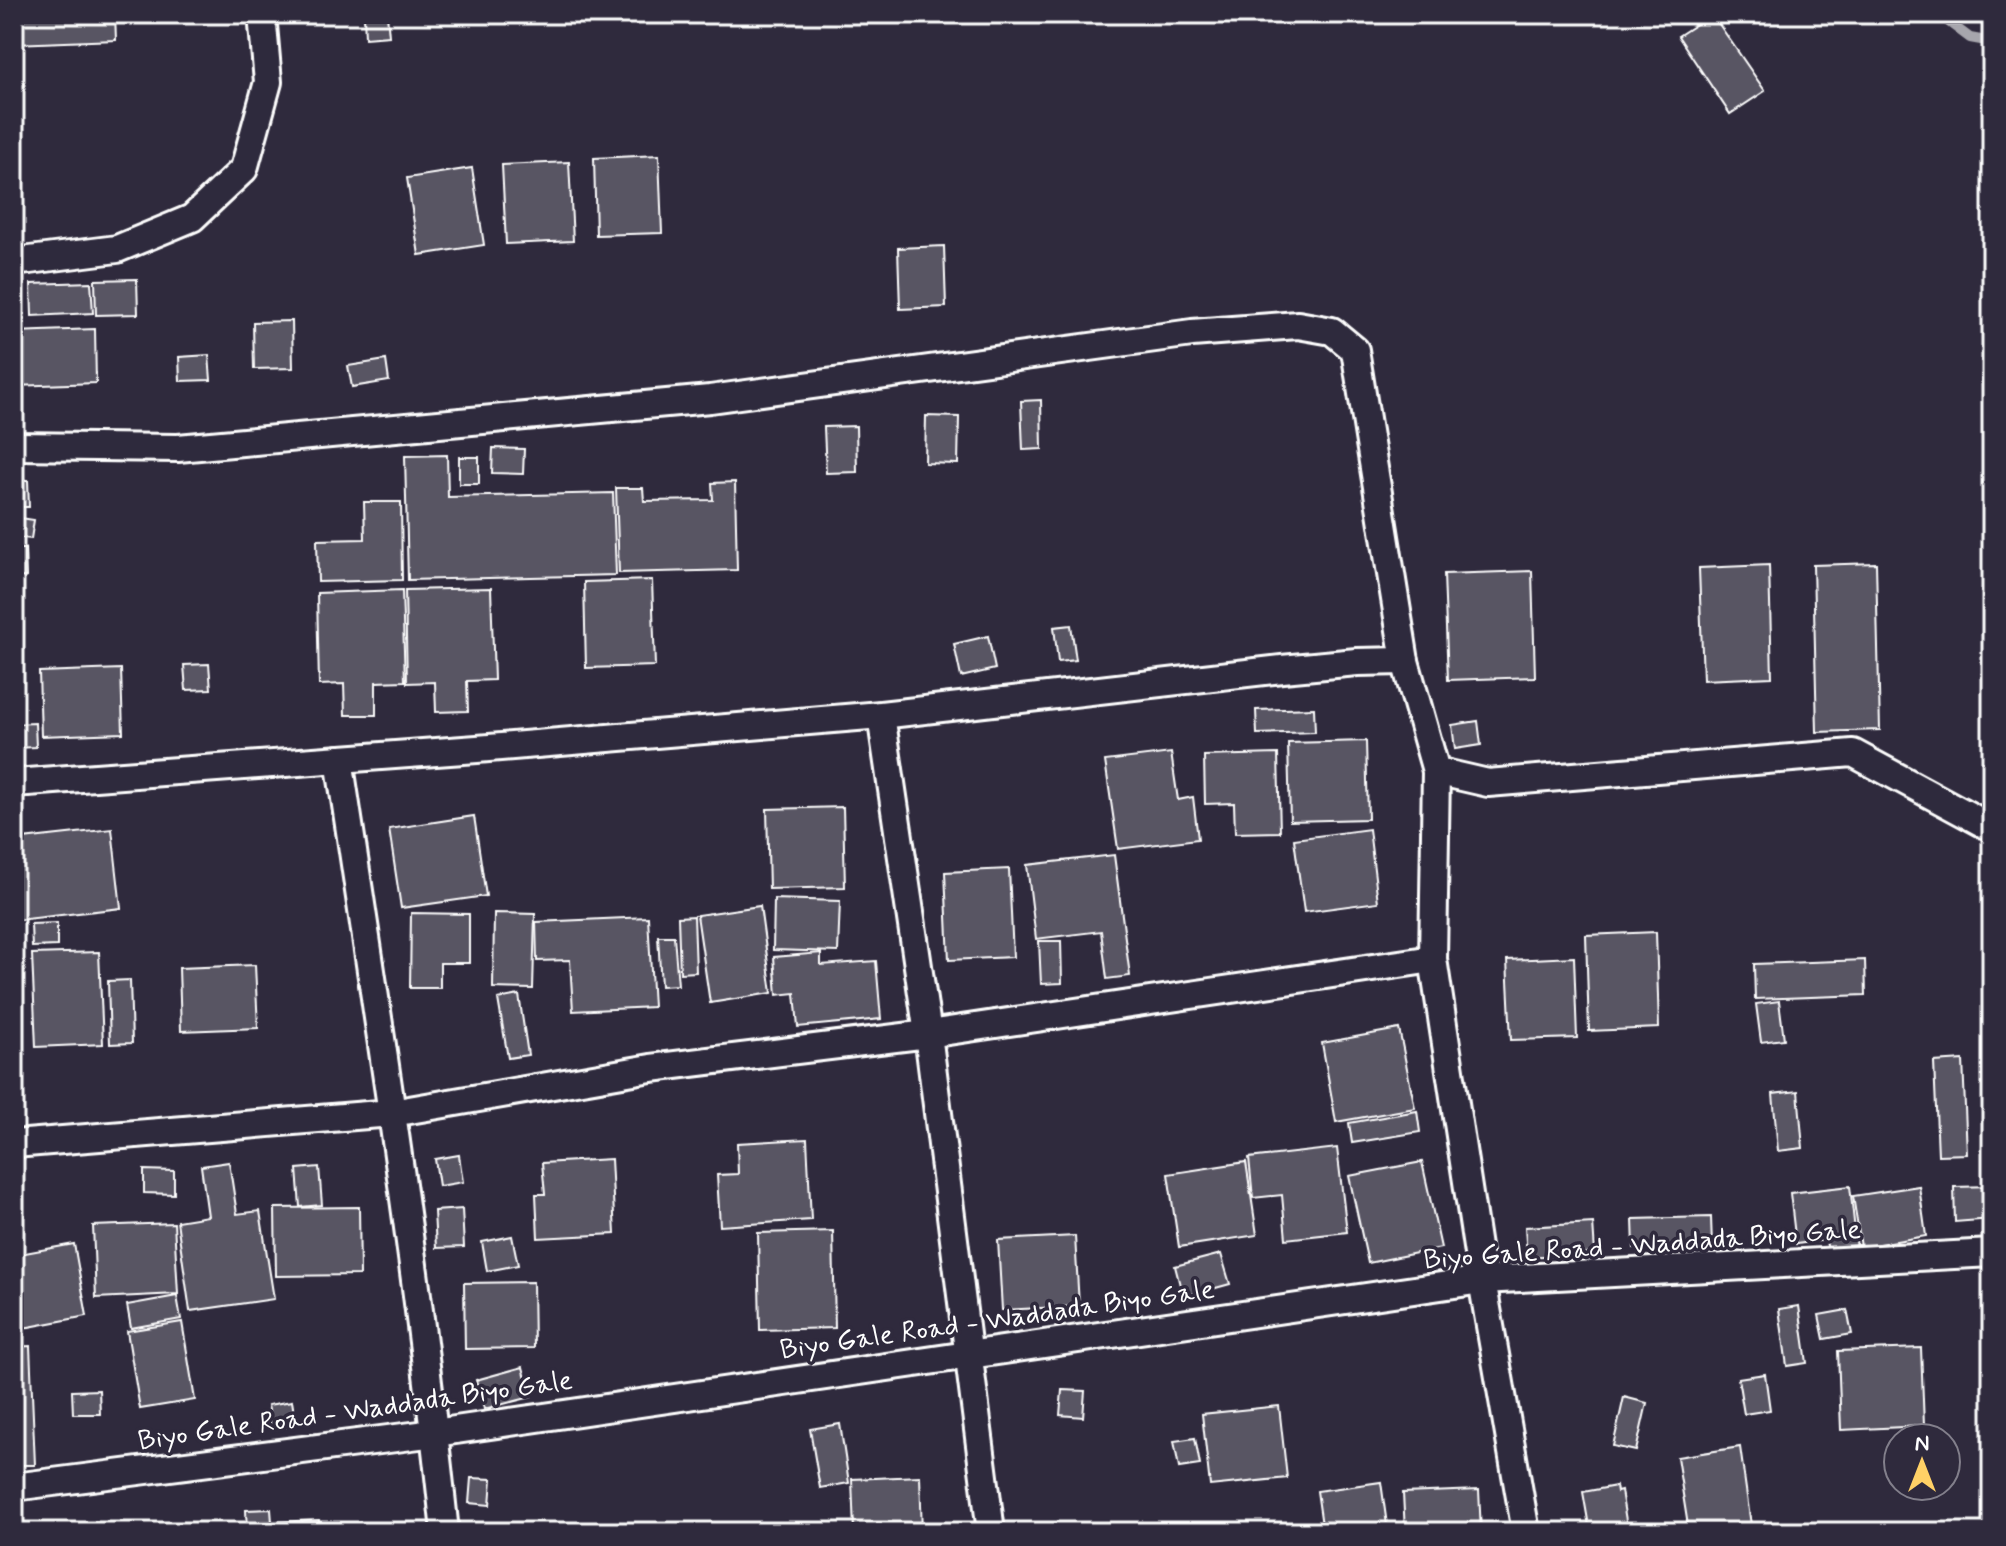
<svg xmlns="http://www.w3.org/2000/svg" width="2006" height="1546" viewBox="0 0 2006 1546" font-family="Mynerve,sans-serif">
  <rect width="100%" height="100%" fill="#2f2a3d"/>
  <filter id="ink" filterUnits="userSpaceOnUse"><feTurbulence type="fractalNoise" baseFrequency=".0125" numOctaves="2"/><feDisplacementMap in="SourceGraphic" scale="16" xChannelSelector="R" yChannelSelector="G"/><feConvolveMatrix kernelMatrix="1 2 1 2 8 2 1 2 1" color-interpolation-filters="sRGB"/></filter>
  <g filter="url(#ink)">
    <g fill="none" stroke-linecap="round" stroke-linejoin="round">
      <path stroke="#a7a6ad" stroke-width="10" d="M1938,14L1970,38L1992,42"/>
    </g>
    <g fill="#595564" stroke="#fff" stroke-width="2">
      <path d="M115,14L116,40L14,44V15Z"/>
      <path d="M307,14H387L389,36L365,38L364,16L308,20Z"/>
      <path d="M1712,14L1765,91L1730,114L1678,36Z"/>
      <path d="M659,155L662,233L596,235L594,158Z"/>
      <path d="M569,162L573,241L506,244L502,165Z"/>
      <path d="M472,168L484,245L419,255L407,178Z"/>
      <path d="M944,246L946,307L900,309L898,248Z"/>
      <path d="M137,279L138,314L96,315L95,280Z"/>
      <path d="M91,282L93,313L32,316L31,284Z"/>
      <path d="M292,321L293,368L254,369L253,322Z"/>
      <path d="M95,329L96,383L14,386V332Z"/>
      <path d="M209,355L211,380L180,381L179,357Z"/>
      <path d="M386,360L389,381L352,387L348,366Z"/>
      <path d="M1041,400L1042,449L1023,450L1021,401Z"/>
      <path d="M926,416L959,417L958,464L925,463Z"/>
      <path d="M856,426L857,472L826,473L824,427Z"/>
      <path d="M493,448L524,449L523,474L492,473Z"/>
      <path d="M447,455L448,497L613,493L616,575L408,580L405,456Z"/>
      <rect x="459" y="457" width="20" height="27"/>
      <path d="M14,480H28L29,507H14Z"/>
      <path d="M735,482L737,570L619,573L616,488H643L644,501L713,500L712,483Z"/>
      <path d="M364,502H401L402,580L318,582L317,540L365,539Z"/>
      <path d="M14,517L34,520L31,539L14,537Z"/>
      <path d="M14,549H25L26,577L14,578Z"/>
      <path d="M1876,563L1880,730L1817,732L1813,565Z"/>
      <path d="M1769,565L1772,677L1703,680L1699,568Z"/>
      <path d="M1532,571L1535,677L1448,680L1444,574Z"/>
      <path d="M652,580L655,666L586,668L584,582Z"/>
      <path d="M491,588L494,680L467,681L468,711L436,712L435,682L407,683L405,590Z"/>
      <path d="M402,590L405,681L376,682V715H345L344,684L319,685L317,593Z"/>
      <path d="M1071,625L1076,660L1058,662L1054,627Z"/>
      <path d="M14,630H19L17,687H14Z"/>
      <path d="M988,636L995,669L961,677L954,644Z"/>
      <path d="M209,664L211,689L186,690L184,665Z"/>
      <path d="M121,669L123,733L41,736L39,672Z"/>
      <path d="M1314,708L1315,732L1257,734L1256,710Z"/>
      <path d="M1478,721L1481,745L1455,749L1452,725Z"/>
      <path d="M35,723L36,747L14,748V724Z"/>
      <path d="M1366,741L1368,819L1290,821L1288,743Z"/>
      <path d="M1171,753L1178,800L1193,797L1198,839L1118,849L1105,761Z"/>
      <path d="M1278,754L1280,832L1235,833L1234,803L1205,804L1204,756Z"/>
      <path d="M843,807L845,887L769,889L767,809Z"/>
      <path d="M474,816L486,896L401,908L389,829Z"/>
      <path d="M112,829L121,908L18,920L14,889V840Z"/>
      <path d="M1369,829L1378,902L1304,912L1294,839Z"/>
      <path d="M1114,855L1130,976L1107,979L1101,931L1036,939L1027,865Z"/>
      <path d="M1009,869L1013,957L949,960L945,872Z"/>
      <path d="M774,899L840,901L838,952L773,950Z"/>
      <path d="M760,906L772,993L710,1003L697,915Z"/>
      <path d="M411,913L469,914V963H440V988H410Z"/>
      <path d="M494,913L535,914L533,989L493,988Z"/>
      <path d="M694,916L696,972L680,973L678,917Z"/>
      <path d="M648,917L653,1007L573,1011L570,960L537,961L536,922Z"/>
      <path d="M57,923V946L32,947L31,924Z"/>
      <path d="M1656,932L1659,1028L1589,1031L1586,935Z"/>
      <path d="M658,936H674L678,985L661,986Z"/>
      <path d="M1039,941H1061L1062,983L1041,984Z"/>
      <path d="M99,952L103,1044L36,1047L32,954Z"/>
      <path d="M821,953V965L876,961L881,1019L798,1027L795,993L777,995L774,957Z"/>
      <path d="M1574,957L1577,1038L1511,1040L1507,960Z"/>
      <path d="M1865,960L1866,995L1755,999L1754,964Z"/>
      <path d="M255,965L258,1028L181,1031L179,968Z"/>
      <path d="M130,980L132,1043L110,1044L108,981Z"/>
      <path d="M519,995L528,1055L508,1058L498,999Z"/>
      <path d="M1779,1001L1784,1039L1761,1042L1756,1004Z"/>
      <path d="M1399,1029L1415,1108L1336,1122L1322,1043Z"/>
      <path d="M1963,1060L1967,1154L1938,1155L1934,1062Z"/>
      <path d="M1798,1091L1803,1148L1778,1151L1773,1094Z"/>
      <path d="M1417,1111L1420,1132L1352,1143L1349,1123Z"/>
      <path d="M807,1139L811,1220L720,1226L717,1175L738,1174L737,1143Z"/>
      <path d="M1337,1148L1347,1232L1286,1239L1282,1195L1253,1198L1249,1158Z"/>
      <path d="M459,1155L463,1182L439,1186L435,1159Z"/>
      <path d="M611,1159L615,1234L538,1238L536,1194H545L542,1163Z"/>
      <path d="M229,1162L237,1214L260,1211L274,1299L190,1311L177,1221L208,1216L201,1166Z"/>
      <path d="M1246,1162L1257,1235L1179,1247L1168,1174Z"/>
      <path d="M1422,1162L1441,1248L1368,1263L1349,1176Z"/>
      <path d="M319,1167L322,1205L300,1207L297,1169Z"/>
      <path d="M144,1170L174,1171V1194L144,1193Z"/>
      <path d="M1850,1186L1857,1249L1828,1252L1826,1240L1796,1244L1790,1193Z"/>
      <path d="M1919,1186L1926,1236L1861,1247L1853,1196Z"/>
      <path d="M1992,1186V1219L1955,1222L1954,1187Z"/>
      <path d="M359,1207L360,1275L276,1276L275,1208Z"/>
      <path d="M462,1209L464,1247L436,1248L434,1211Z"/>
      <path d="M1711,1217L1712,1246L1634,1248L1633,1219Z"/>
      <path d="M174,1223L178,1294L96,1298L93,1226Z"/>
      <path d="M1593,1223L1595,1253L1527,1257L1525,1227Z"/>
      <path d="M833,1231L835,1328L760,1330L758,1233Z"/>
      <path d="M512,1236L518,1265L487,1271L482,1242Z"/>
      <path d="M1075,1236L1079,1306L1002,1310L998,1240Z"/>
      <path d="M74,1244L87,1316L18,1329L14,1309V1255Z"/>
      <path d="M1221,1254L1230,1284L1183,1297L1175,1266Z"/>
      <path d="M533,1282L534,1348L465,1349L464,1283Z"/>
      <path d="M177,1296L181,1319L131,1328L127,1305Z"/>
      <path d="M1799,1306L1807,1363L1787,1366L1779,1309Z"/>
      <path d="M1847,1310L1852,1334L1824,1339L1819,1315Z"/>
      <path d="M182,1322L195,1400L140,1409L127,1331Z"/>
      <path d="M30,1346L35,1465H14V1347Z"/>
      <path d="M1921,1348L1924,1426L1841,1430L1838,1351Z"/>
      <path d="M523,1367L531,1397L484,1409L476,1380Z"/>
      <path d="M1765,1374L1770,1410L1744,1414L1738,1378Z"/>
      <path d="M99,1390L100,1414H73L72,1391Z"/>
      <path d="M1062,1390L1085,1391L1083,1417L1060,1415Z"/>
      <path d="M1624,1397L1647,1403L1636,1451L1613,1446Z"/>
      <path d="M292,1401L296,1425L272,1429L268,1405Z"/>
      <path d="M1279,1406L1287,1478L1210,1486L1202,1414Z"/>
      <path d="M840,1424L849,1483L820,1488L810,1429Z"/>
      <path d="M1195,1438L1200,1465L1179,1468L1174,1441Z"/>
      <path d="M1740,1447L1752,1532H1689L1677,1457Z"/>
      <path d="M920,1476L922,1532H854L852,1479Z"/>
      <path d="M471,1478L492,1479L490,1505L469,1503Z"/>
      <path d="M1381,1482L1388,1532H1323L1317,1491Z"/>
      <path d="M1616,1486L1617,1492L1621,1491L1628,1532H1590L1583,1492Z"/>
      <path d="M1479,1490L1481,1532H1405L1403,1493Z"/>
      <path d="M271,1509L272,1522L319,1520L320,1532H247L246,1510Z"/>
    </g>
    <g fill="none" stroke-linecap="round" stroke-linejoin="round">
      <g stroke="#fff" stroke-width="32">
        <g id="street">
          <path d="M14,262L117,249L192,218L244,169L268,82L262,14"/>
          <path d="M14,446L178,448L710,399L1192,333L1298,325L1332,331L1355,350L1405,661L1436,771L1488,783L1853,753L1992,828"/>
          <path d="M881,715L928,1034L991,1532"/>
          <path d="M339,759C378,1016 418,1273 445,1532"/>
          <path d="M1436,771L1433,959L1482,1280L1526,1532"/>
          <path d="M14,783L477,749L881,715L1282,669L1357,662L1405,661"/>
          <path d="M14,1144L392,1113L651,1068L928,1034L1433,959"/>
          <path d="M14,1487L435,1433L1482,1280L1992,1253"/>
        </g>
      </g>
      <use href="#street" stroke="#2f2a3d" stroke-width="26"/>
    </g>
  </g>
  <g text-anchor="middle" stroke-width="7" stroke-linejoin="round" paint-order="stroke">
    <g font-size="28" fill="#fff" stroke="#2f2a3d">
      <text transform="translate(1642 1243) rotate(-4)" y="10">Biyo Gale Road - Waddada Biyo Gale</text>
      <text transform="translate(997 1318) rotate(-8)" y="10">Biyo Gale Road - Waddada Biyo Gale</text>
      <text transform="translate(355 1409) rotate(-8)" y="10">Biyo Gale Road - Waddada Biyo Gale</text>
    </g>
  </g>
  <rect width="2006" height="1546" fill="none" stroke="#2f2a3d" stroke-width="48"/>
  <rect x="24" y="24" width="1958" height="1498" fill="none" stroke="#fff" stroke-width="3" filter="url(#ink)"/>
  <g transform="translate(1922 1462)"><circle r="38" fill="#2f2a3d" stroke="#827f8b" stroke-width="2"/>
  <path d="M0-6L14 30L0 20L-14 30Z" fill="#ffd166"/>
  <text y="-12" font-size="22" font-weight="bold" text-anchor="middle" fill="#ffffff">N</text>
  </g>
</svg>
